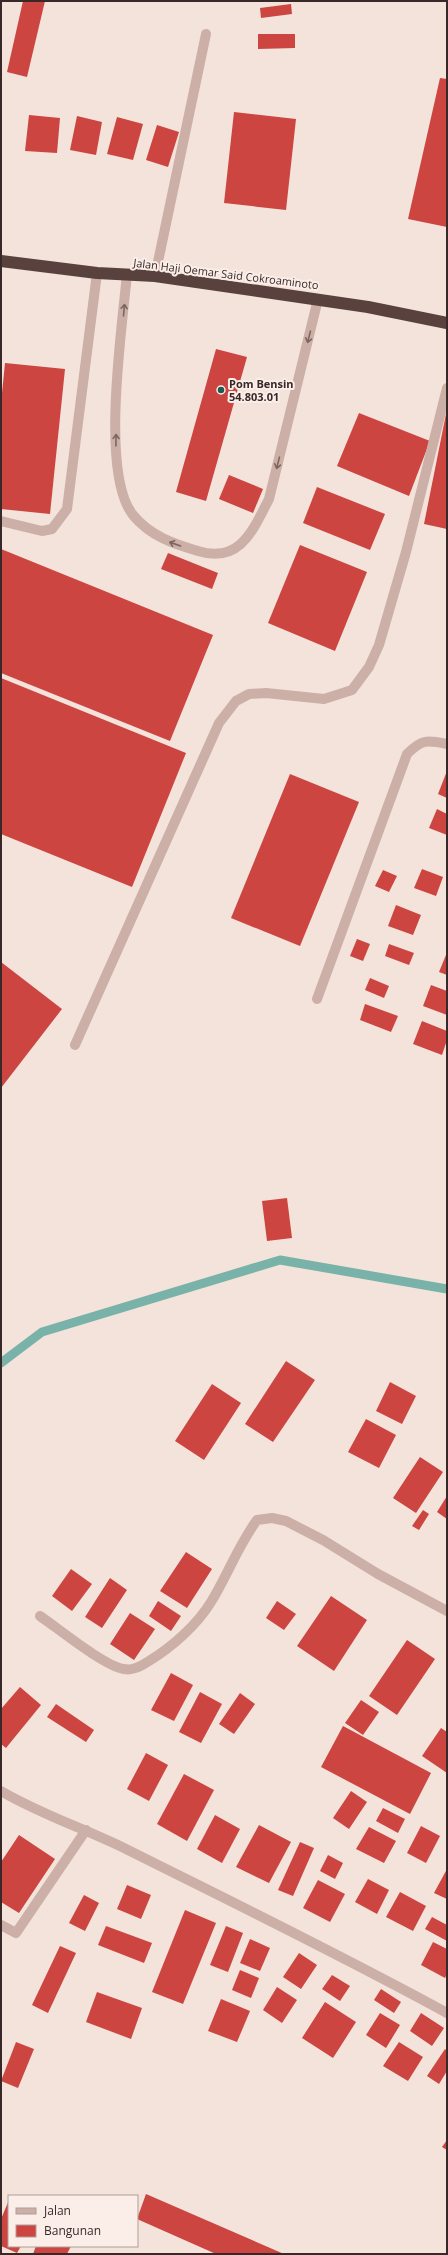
<svg xmlns="http://www.w3.org/2000/svg" width="448" height="2255" viewBox="0 0 448 2255" font-family="'Open Sans',sans-serif">
  <rect width="100%" height="100%" fill="#f3e3db"/>
  <g fill="none" stroke-linecap="round" stroke-linejoin="round">
    <path stroke="#79b2a8" stroke-width="9" d="M1,1363L42,1332L280,1260L447,1289"/>
  </g>
  <g fill="#cc4541">
    <path d="M23,1H45L27,77L7,72Z"/>
    <path d="M291,4L292,14L261,18L260,8Z"/>
    <path d="M258,34H295V48L258,49Z"/>
    <path d="M440,78L447,79V227L408,219Z"/>
    <path d="M234,112L296,119L286,210L224,203Z"/>
    <path d="M29,115L60,118L57,153L25,151Z"/>
    <path d="M77,116L102,122L96,155L70,150Z"/>
    <path d="M117,117L143,124L133,160L107,154Z"/>
    <path d="M157,125L179,132L168,167L146,160Z"/>
    <path d="M216,349L247,357L206,501L176,492Z"/>
    <path d="M5,363L65,369L50,514L1,509V403Z"/>
    <path d="M359,413L430,441L409,496L337,466Z"/>
    <path d="M446,414H447V529L424,524Z"/>
    <path d="M229,475L263,489L253,513L219,499Z"/>
    <path d="M317,487L385,514L370,550L303,523Z"/>
    <path d="M300,545L367,572L335,651L268,623Z"/>
    <path d="M1,549L213,635L170,741L1,673Z"/>
    <path d="M168,553L218,573L212,589L161,569Z"/>
    <path d="M1,678L186,753L132,887L1,834Z"/>
    <path d="M447,771V798L438,794Z"/>
    <path d="M290,774L359,802L300,946L231,918Z"/>
    <path d="M437,809L447,814V835L429,828Z"/>
    <path d="M422,869L443,877L436,896L414,888Z"/>
    <path d="M383,870L397,876L389,892L375,886Z"/>
    <path d="M396,905L421,915L413,935L388,926Z"/>
    <path d="M357,939L370,944L363,961L350,956Z"/>
    <path d="M389,944L414,953L409,965L385,956Z"/>
    <path d="M446,955L447,956V975L439,972Z"/>
    <path d="M1,962L62,1009L1,1088Z"/>
    <path d="M370,978L389,986L384,998L365,990Z"/>
    <path d="M431,985L447,991V1015L423,1006Z"/>
    <path d="M365,1004L398,1016L391,1032L360,1020Z"/>
    <path d="M422,1021L447,1031V1040L442,1055L413,1044Z"/>
    <path d="M287,1198L292,1238L267,1241L262,1201Z"/>
    <path d="M286,1361L315,1380L273,1442L245,1424Z"/>
    <path d="M390,1382L416,1396L402,1424L376,1411Z"/>
    <path d="M212,1384L241,1403L204,1460L175,1441Z"/>
    <path d="M366,1419L396,1435L379,1468L348,1452Z"/>
    <path d="M420,1457L443,1472L416,1513L393,1498Z"/>
    <path d="M447,1496V1519L437,1512Z"/>
    <path d="M423,1510L429,1514L419,1530L412,1526Z"/>
    <path d="M186,1552L212,1569L187,1608L160,1591Z"/>
    <path d="M71,1569L92,1584L72,1611L52,1596Z"/>
    <path d="M110,1578L127,1590L102,1628L85,1617Z"/>
    <path d="M331,1596L367,1620L334,1671L297,1646Z"/>
    <path d="M158,1601L181,1616L171,1631L149,1616Z"/>
    <path d="M277,1601L296,1614L284,1630L266,1618Z"/>
    <path d="M130,1613L155,1629L134,1660L110,1644Z"/>
    <path d="M407,1640L435,1659L397,1715L369,1696Z"/>
    <path d="M171,1673L193,1685L174,1721L151,1710Z"/>
    <path d="M20,1687L41,1705L6,1748L1,1744V1709Z"/>
    <path d="M200,1692L222,1704L201,1743L179,1732Z"/>
    <path d="M240,1693L255,1704L234,1734L219,1724Z"/>
    <path d="M361,1700L379,1712L363,1735L345,1723Z"/>
    <path d="M56,1704L94,1730L86,1742L47,1717Z"/>
    <path d="M343,1726L431,1773L410,1814L321,1767Z"/>
    <path d="M441,1728L447,1732V1773L422,1756Z"/>
    <path d="M146,1753L168,1765L149,1801L127,1789Z"/>
    <path d="M184,1774L214,1790L187,1841L157,1824Z"/>
    <path d="M351,1791L367,1802L349,1829L333,1818Z"/>
    <path d="M383,1808L405,1819L398,1833L376,1821Z"/>
    <path d="M215,1815L240,1829L222,1863L197,1849Z"/>
    <path d="M259,1825L291,1842L269,1883L236,1867Z"/>
    <path d="M421,1826L440,1836L426,1863L407,1853Z"/>
    <path d="M369,1827L396,1841L384,1863L356,1849Z"/>
    <path d="M19,1835L55,1859L19,1913L1,1902V1862Z"/>
    <path d="M300,1842L314,1848L293,1896L278,1890Z"/>
    <path d="M328,1855L343,1863L335,1879L320,1871Z"/>
    <path d="M447,1869V1899L434,1893Z"/>
    <path d="M368,1879L389,1890L377,1914L355,1902Z"/>
    <path d="M318,1880L345,1894L330,1922L303,1908Z"/>
    <path d="M127,1885L151,1895L141,1919L117,1909Z"/>
    <path d="M400,1892L426,1906L413,1931L386,1917Z"/>
    <path d="M84,1895L99,1903L85,1931L69,1923Z"/>
    <path d="M185,1910L216,1923L183,2004L152,1992Z"/>
    <path d="M432,1917L447,1925V1941L425,1929Z"/>
    <path d="M106,1926L152,1943L144,1963L98,1945Z"/>
    <path d="M226,1926L243,1933L228,1972L210,1965Z"/>
    <path d="M250,1939L270,1948L260,1971L240,1963Z"/>
    <path d="M433,1942L447,1949V1974L445,1978L421,1965Z"/>
    <path d="M60,1946L76,1953L48,2013L32,2005Z"/>
    <path d="M299,1953L317,1965L301,1989L283,1977Z"/>
    <path d="M240,1970L259,1978L251,1998L232,1990Z"/>
    <path d="M332,1975L350,1986L340,2001L322,1989Z"/>
    <path d="M277,1987L297,2000L282,2023L263,2010Z"/>
    <path d="M381,1989L401,2002L394,2013L374,2000Z"/>
    <path d="M97,1992L142,2008L131,2039L86,2022Z"/>
    <path d="M221,1999L250,2011L237,2042L208,2031Z"/>
    <path d="M325,2002L356,2022L333,2058L302,2038Z"/>
    <path d="M380,2013L400,2025L386,2048L366,2035Z"/>
    <path d="M421,2013L444,2028L432,2046L410,2031Z"/>
    <path d="M16,2042L34,2049L18,2088L1,2081Z"/>
    <path d="M399,2042L423,2057L408,2081L383,2066Z"/>
    <path d="M445,2049L447,2051V2071L439,2084L427,2076Z"/>
    <path d="M447,2140V2150L442,2147Z"/>
    <path d="M146,2194L284,2254H216L137,2219Z"/>
    <path d="M9,2200V2246H21L17,2253L1,2246V2219Z"/>
    <path d="M36,2246H71L67,2254H33Z"/>
  </g>
  <g fill="none" stroke-linecap="round" stroke-linejoin="round">
    <g stroke="#ccb0a7" stroke-width="10">
      <path d="M127,274C122,329 100,474 133,515C150,536 174,544 198,551C240,564 253,530 269,499L318,299"/>
      <path d="M155,276L206,34"/>
      <path d="M1,521L42,531L52,529L67,509L97,273"/>
      <path d="M75,1045L219,723L236,701L249,694L266,693L324,699L352,690L369,667L379,645L406,552L447,388"/>
    </g>
    <g stroke="#ccb0a7" stroke-width="10">
      <path d="M317,999L407,754C422,739 427,740 447,744"/>
      <path d="M40,1616C59,1629 104,1666 124,1669C134,1671 142,1665 149,1661C172,1647 197,1625 211,1602C227,1576 238,1546 257,1520L272,1518L286,1521L323,1540L378,1574L447,1611"/>
      <path d="M1,1791C40,1814 83,1828 124,1848C232,1902 341,1955 447,2013"/>
      <path d="M1,1925L16,1933L86,1830"/>
    </g>
    <path stroke="#59413e" stroke-width="12" d="M1,261L97,273L155,276L368,307L447,323"/>
  </g>
  <defs><path id="oneway-shaft" d="M-6 0H5M1.5-3L5.5 0L1.5 3" fill="none" stroke-width="1.6" stroke-linecap="round" stroke-linejoin="round"/></defs>
  <g stroke="#7b6661">
    <use href="#oneway-shaft" transform="translate(124 310) rotate(-85)"/>
    <use href="#oneway-shaft" transform="translate(309 337) rotate(104)"/>
    <use href="#oneway-shaft" transform="translate(116 440) rotate(-89)"/>
    <use href="#oneway-shaft" transform="translate(278 463) rotate(104)"/>
    <use href="#oneway-shaft" transform="translate(175 544) rotate(-161)"/>
  </g>
  <circle fill="#1b5c53" stroke="#fbeee8" stroke-width="1.5" cx="221" cy="390" r="4"/>
  <g text-anchor="middle" stroke-width="4" stroke-linejoin="round" paint-order="stroke">
    <g font-size="11" fill="#382928" stroke="#fbeee8">
      <text transform="translate(226 274) rotate(7)" y="4">Jalan Haji Oemar Said Cokroaminoto</text>
    </g>
    <g font-size="11" font-weight="bold" fill="#382928" stroke="#fbeee8" text-anchor="start">
      <text x="229" y="388">Pom Bensin<tspan x="229" dy="13">54.803.01</tspan></text>
    </g>
  </g>
  <rect width="448" height="2255" fill="none" stroke="#382928" stroke-width="4"/>
  <rect x="8" y="2195" width="130" height="52" fill="#fbeee8" stroke="#ad9f9b"/>
  <rect x="16" y="2208" width="20" height="6" fill="#ccb0a7" stroke="#ad9f9b"/>
  <text x="44" y="2215" font-size="12" fill="#382928">Jalan</text>
  <rect x="16" y="2225" width="20" height="12" fill="#cc4541" stroke="#ad9f9b"/>
  <text x="44" y="2235" font-size="12" fill="#382928">Bangunan</text>
</svg>
